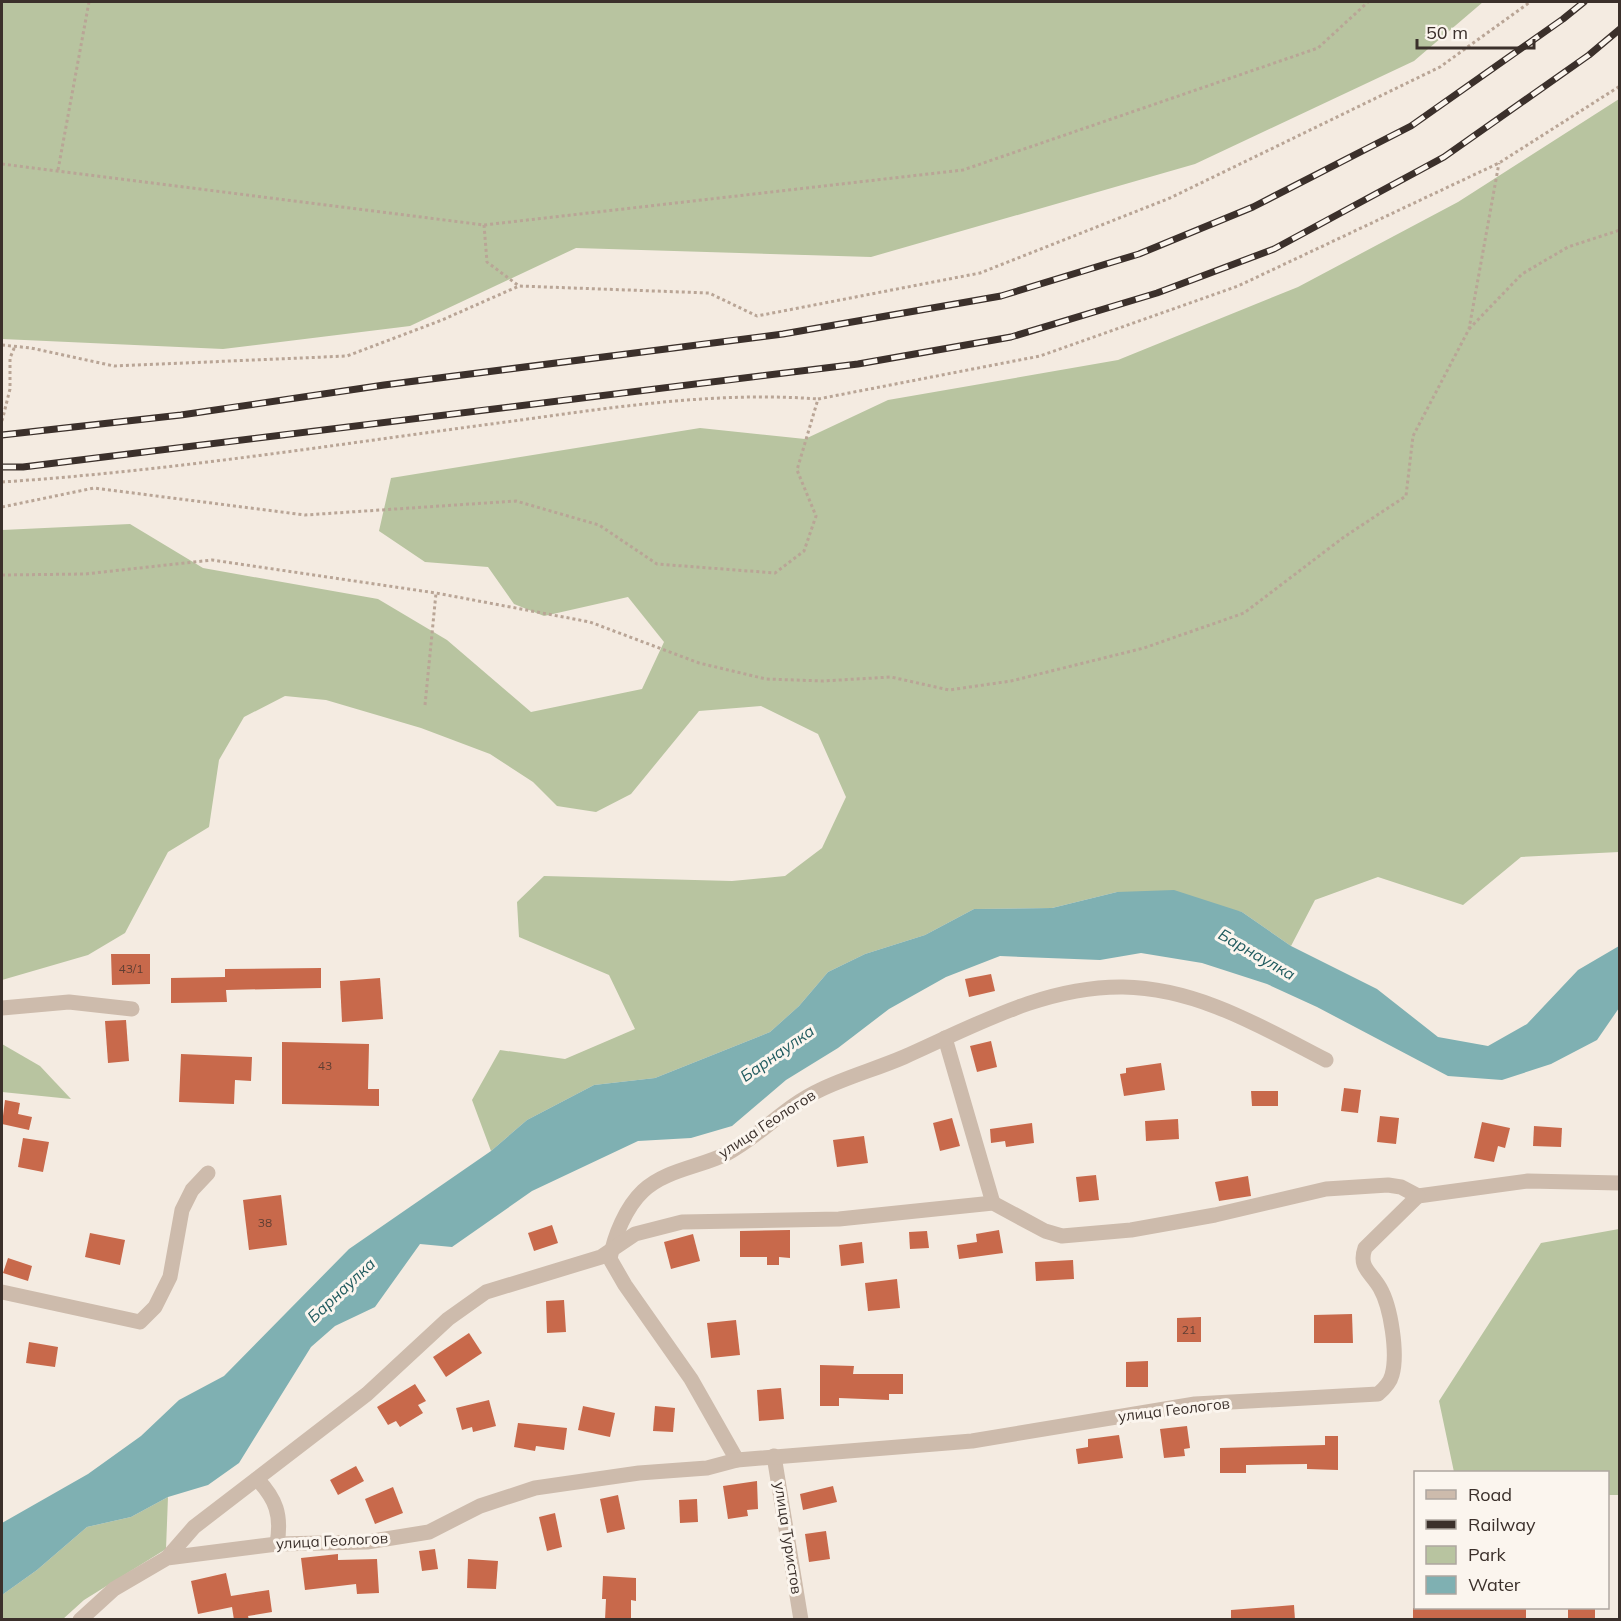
<svg xmlns="http://www.w3.org/2000/svg" width="1621" height="1621" viewBox="0 0 1621 1621" font-family="Mulish,sans-serif">
  <rect width="100%" height="100%" fill="#f4ebe1"/>
  <g fill="#b8c4a0">
    <path d="M2,2H1483L1414,61L1195,164L871,257L576,248L410,326L223,349L2,339Z"/>
    <path d="M1619,99V852L1521,857L1463,905L1378,877L1315,900L1291,946L1242,912L1117,892L1052,908L974,909L925,935L865,954L828,972L799,1006L770,1032L655,1078L594,1085L527,1120L491,1151L472,1100L500,1050L565,1059L635,1029L609,975L519,937L517,902L544,876L732,881L785,876L822,848L846,797L818,734L761,706L699,711L631,794L596,812L557,806L533,782L490,754L421,728L326,700L285,696L244,717L219,760L209,827L168,852L125,933L88,955L2,980V530L130,524L203,568L378,599L447,640L531,712L642,689L664,642L628,597L544,616L514,604L488,567L425,562L379,531L391,478L700,428L805,439L888,400L1118,360L1298,287L1458,202Z"/>
    <path d="M2,1044L40,1066L71,1099L2,1092Z"/>
    <path d="M1619,1229V1495H1608V1472H1454L1439,1401L1541,1243Z"/>
    <path d="M168,1497L166,1549L84,1600L63,1619H2V1595L37,1570L87,1527L131,1517Z"/>
  </g>
  <path fill="#7fb0b2" d="M1174,890L1242,912L1291,946L1377,989L1438,1037L1488,1046L1527,1024L1578,970L1619,946V1008L1597,1040L1551,1064L1502,1080L1448,1076L1317,1007L1267,984L1202,963L1141,953L1100,960L1000,956L946,977L889,1009L838,1048L786,1080L732,1126L691,1138L638,1141L532,1191L452,1247L420,1244L375,1307L335,1326L311,1347L239,1463L208,1485L168,1497L131,1517L87,1527L37,1570L2,1595V1523L88,1474L141,1436L179,1400L224,1376L349,1249L491,1151L527,1120L594,1085L655,1078L770,1032L799,1006L828,972L865,954L925,935L974,909L1052,908L1117,892Z"/>
  <g fill="#c8694b">
    <path d="M111,954H150V984L112,985Z"/>
    <path d="M321,968V988L226,990L227,1002L171,1003V978L225,977V969Z"/>
    <path d="M991,974L995,991L969,997L965,979Z"/>
    <path d="M380,978L383,1019L342,1022L340,981Z"/>
    <path d="M126,1020L129,1061L108,1063L105,1021Z"/>
    <path d="M991,1041L997,1067L977,1072L970,1046Z"/>
    <path d="M282,1042L369,1044L368,1089H379V1106L282,1104Z"/>
    <path d="M181,1054L252,1057L251,1081L235,1080L234,1104L179,1102Z"/>
    <path d="M1161,1063L1165,1090L1124,1096L1120,1074L1126,1073V1068Z"/>
    <path d="M1344,1088L1361,1090L1358,1113L1341,1111Z"/>
    <path d="M1251,1091H1278V1106H1252Z"/>
    <path d="M5,1100L20,1103L18,1114L32,1117L29,1130L2,1124Z"/>
    <path d="M1380,1116L1399,1118L1396,1144L1377,1142Z"/>
    <path d="M952,1118L960,1146L940,1151L933,1123Z"/>
    <path d="M1178,1119L1179,1139L1146,1141L1145,1121Z"/>
    <path d="M1482,1122L1510,1128L1505,1148L1498,1146L1494,1162L1474,1158Z"/>
    <path d="M1032,1123L1034,1143L1006,1147L1005,1141L991,1143L990,1129Z"/>
    <path d="M1534,1126L1562,1128L1561,1147L1533,1146Z"/>
    <path d="M864,1136L868,1163L837,1167L833,1140Z"/>
    <path d="M23,1138L49,1142L43,1172L18,1167Z"/>
    <path d="M1096,1175L1099,1200L1079,1202L1076,1177Z"/>
    <path d="M1248,1176L1251,1196L1219,1201L1215,1182Z"/>
    <path d="M281,1195L287,1245L249,1250L243,1200Z"/>
    <path d="M552,1225L558,1243L534,1251L528,1233Z"/>
    <path d="M790,1230V1258L779,1257V1265H767V1257H740V1231Z"/>
    <path d="M999,1230L1003,1253L959,1259L957,1245L977,1242L976,1234Z"/>
    <path d="M927,1231L929,1248L910,1249L909,1232Z"/>
    <path d="M90,1233L125,1240L120,1265L85,1257Z"/>
    <path d="M693,1234L700,1261L671,1269L664,1242Z"/>
    <path d="M862,1242L864,1263L841,1266L839,1245Z"/>
    <path d="M8,1258L32,1266L28,1281L3,1273Z"/>
    <path d="M1073,1260L1074,1279L1036,1281L1035,1262Z"/>
    <path d="M897,1279L900,1308L868,1311L865,1283Z"/>
    <path d="M564,1300L566,1332L547,1333L546,1301Z"/>
    <path d="M1352,1314L1353,1343H1314V1315Z"/>
    <path d="M1201,1317V1342H1177V1318Z"/>
    <path d="M736,1320L740,1355L711,1358L707,1323Z"/>
    <path d="M469,1333L482,1353L446,1377L433,1357Z"/>
    <path d="M29,1342L58,1347L55,1367L26,1363Z"/>
    <path d="M1148,1361V1387H1126V1362Z"/>
    <path d="M820,1365L854,1366L853,1374H903V1394H889V1400L839,1398V1406H820Z"/>
    <path d="M415,1384L426,1401L418,1405L423,1413L400,1427L396,1421L388,1425L377,1407Z"/>
    <path d="M781,1388L784,1419L759,1421L757,1390Z"/>
    <path d="M489,1400L496,1426L473,1432L472,1427L462,1430L456,1408Z"/>
    <path d="M583,1406L615,1413L610,1437L578,1430Z"/>
    <path d="M655,1406L675,1408L673,1432L653,1431Z"/>
    <path d="M518,1423L567,1428L564,1450L536,1446L535,1451L514,1447Z"/>
    <path d="M1187,1426L1190,1448L1184,1449L1185,1456L1164,1458L1160,1429Z"/>
    <path d="M1119,1435L1123,1458L1078,1464L1076,1449L1088,1447V1439Z"/>
    <path d="M1325,1436H1338V1470L1307,1469V1464L1246,1465V1473H1220V1448L1325,1445Z"/>
    <path d="M356,1466L364,1481L338,1495L330,1480Z"/>
    <path d="M757,1481L758,1509L747,1510L748,1516L728,1519L723,1486Z"/>
    <path d="M833,1486L837,1502L803,1510L800,1494Z"/>
    <path d="M393,1487L403,1513L375,1524L365,1499Z"/>
    <path d="M618,1495L625,1529L607,1533L600,1499Z"/>
    <path d="M697,1499L698,1522L680,1523L679,1500Z"/>
    <path d="M555,1513L562,1547L547,1551L539,1517Z"/>
    <path d="M826,1531L830,1559L809,1562L805,1534Z"/>
    <path d="M435,1549L438,1569L422,1571L419,1551Z"/>
    <path d="M338,1554V1560L377,1559L379,1593L357,1594L356,1584L305,1590L301,1558Z"/>
    <path d="M468,1559L498,1561L496,1589L467,1588Z"/>
    <path d="M226,1573L231,1596L269,1590L272,1612L248,1616L249,1620H234L232,1607L198,1614L191,1581Z"/>
    <path d="M603,1576L636,1578V1601L631,1600V1620H605L606,1599H602Z"/>
    <path d="M1294,1605L1295,1620H1231V1610Z"/>
    <path d="M1413,1608L1526,1609V1620H1413Z"/>
    <rect x="1568" y="1608" width="27" height="12"/>
  </g>
  <g fill="none" stroke-linecap="round" stroke-linejoin="round">
    <g stroke="#b9a596" stroke-width="3" stroke-dasharray="3 3" stroke-linecap="butt">
      <path d="M2,164L484,225L963,170L1318,48L1368,2"/>
      <path d="M58,170L89,2"/>
      <path d="M484,225L487,262L519,286L709,293L757,316L980,273L1170,198L1440,67L1530,2"/>
      <path d="M1469,329L1522,274L1568,247L1620,230"/>
      <path d="M2,345L31,348L114,366L347,356L442,320L519,286"/>
      <path d="M2,421L10,389V358L15,346"/>
      <path d="M2,482C170,471 339,444 506,422C609,408 714,391 818,399"/>
      <path d="M2,507L94,488L305,515L516,501L599,525L657,564L775,573L804,551L816,516L797,470L818,399L1040,356L1238,286L1499,163L1620,86"/>
      <path d="M2,575L85,574L212,560L436,593L590,622L699,663L766,679L823,681L891,677L949,690L1011,681L1144,648L1244,613L1344,537L1406,496L1413,436L1469,329L1499,163"/>
      <path d="M425,705L436,593"/>
    </g>
    <g stroke="#cdbbac" stroke-width="15">
      <path d="M2,1008L69,1002L132,1009"/>
      <path d="M945,1038L993,1203"/>
      <path d="M2,1292L140,1322L155,1307L170,1277L182,1210L192,1190L208,1173"/>
      <path d="M774,1456L801,1620"/>
      <path d="M737,1460L691,1379L625,1285L610,1259C614,1236 626,1207 643,1191C665,1170 700,1167 726,1154C759,1137 785,1106 820,1090C847,1077 876,1069 904,1057C974,1026 1044,986 1123,987C1197,988 1262,1027 1326,1060"/>
      <path d="M257,1479C276,1499 282,1515 277,1544"/>
      <path d="M167,1558L194,1527L367,1394L448,1319L486,1292L601,1257L635,1234L682,1222L839,1219L993,1203L1045,1231L1062,1236L1131,1230L1215,1215L1326,1189L1388,1185L1401,1187L1418,1196L1528,1181L1620,1183"/>
      <path d="M80,1620L114,1589L167,1558L277,1544L367,1542L429,1532L480,1506L535,1488L639,1473L707,1468L737,1460L972,1441L1195,1404L1378,1394C1384,1389 1390,1383 1392,1375C1398,1354 1391,1307 1380,1288C1371,1272 1358,1268 1365,1248L1418,1196"/>
    </g>
    <g stroke="#3b302b" stroke-width="7">
      <g id="rail">
        <path d="M2,435L181,415L384,385L783,334L1001,296L1139,254L1253,207L1411,126L1563,19L1584,2"/>
        <path d="M2,467H23L858,364L1011,337L1157,293L1274,249L1444,157L1589,55L1620,29"/>
      </g>
    </g>
    <use href="#rail" stroke="#fbf5ee" stroke-width="4.5" stroke-dasharray="14" stroke-linecap="butt"/>
  </g>
  <g text-anchor="middle" stroke-width="6" stroke-linejoin="round" paint-order="stroke">
    <g font-size="12" fill="#5e3e33">
      <text x="131" y="973">43/1</text>
      <text x="325" y="1070">43</text>
      <text x="265" y="1227">38</text>
      <text x="1189" y="1334">21</text>
    </g>
    <g font-size="15" fill="#3b302b" stroke="#fbf5ee">
      <text transform="translate(767 1124) rotate(-33)" y="5">улица Геологов</text>
      <text transform="translate(1174 1410) rotate(-7)" y="5">улица Геологов</text>
      <text transform="translate(788 1538) rotate(81)" y="5">улица Туристов</text>
      <text transform="translate(332 1541) rotate(-3)" y="5">улица Геологов</text>
    </g>
    <g font-size="16" font-style="italic" fill="#1f5a5e" stroke="#fbf5ee">
      <text transform="translate(1257 954) rotate(30)" y="6">Барнаулка</text>
      <text transform="translate(777 1053) rotate(-35)" y="6">Барнаулка</text>
      <text transform="translate(341 1290) rotate(-43)" y="6">Барнаулка</text>
    </g>
  </g>
  <rect width="1621" height="1621" fill="none" stroke="#3b302b" stroke-width="6"/>
  <rect x="1414" y="1471" width="195" height="138" fill="#fbf5ee" stroke="#aea6a0" stroke-width="1.5"/>
  <rect x="1426" y="1490" width="30" height="9" fill="#cdbbac" stroke="#aea6a0" stroke-width="1.5"/>
  <text x="1468" y="1501" font-size="18" fill="#3b302b">Road</text>
  <rect x="1426" y="1520" width="30" height="9" fill="#3b302b" stroke="#aea6a0" stroke-width="1.5"/>
  <text x="1468" y="1531" font-size="18" fill="#3b302b">Railway</text>
  <rect x="1426" y="1546" width="30" height="18" fill="#b8c4a0" stroke="#aea6a0" stroke-width="1.5"/>
  <text x="1468" y="1561" font-size="18" fill="#3b302b">Park</text>
  <rect x="1426" y="1576" width="30" height="18" fill="#7fb0b2" stroke="#aea6a0" stroke-width="1.5"/>
  <text x="1468" y="1591" font-size="18" fill="#3b302b">Water</text>
  <path d="M1417 39v9h117v-9" fill="none" stroke="#3b302b" stroke-width="3"/>
  <text x="1426" y="39" font-size="18" fill="#3b302b" stroke="#fbf5ee" stroke-width="4.5" paint-order="stroke">50 m</text>
</svg>
